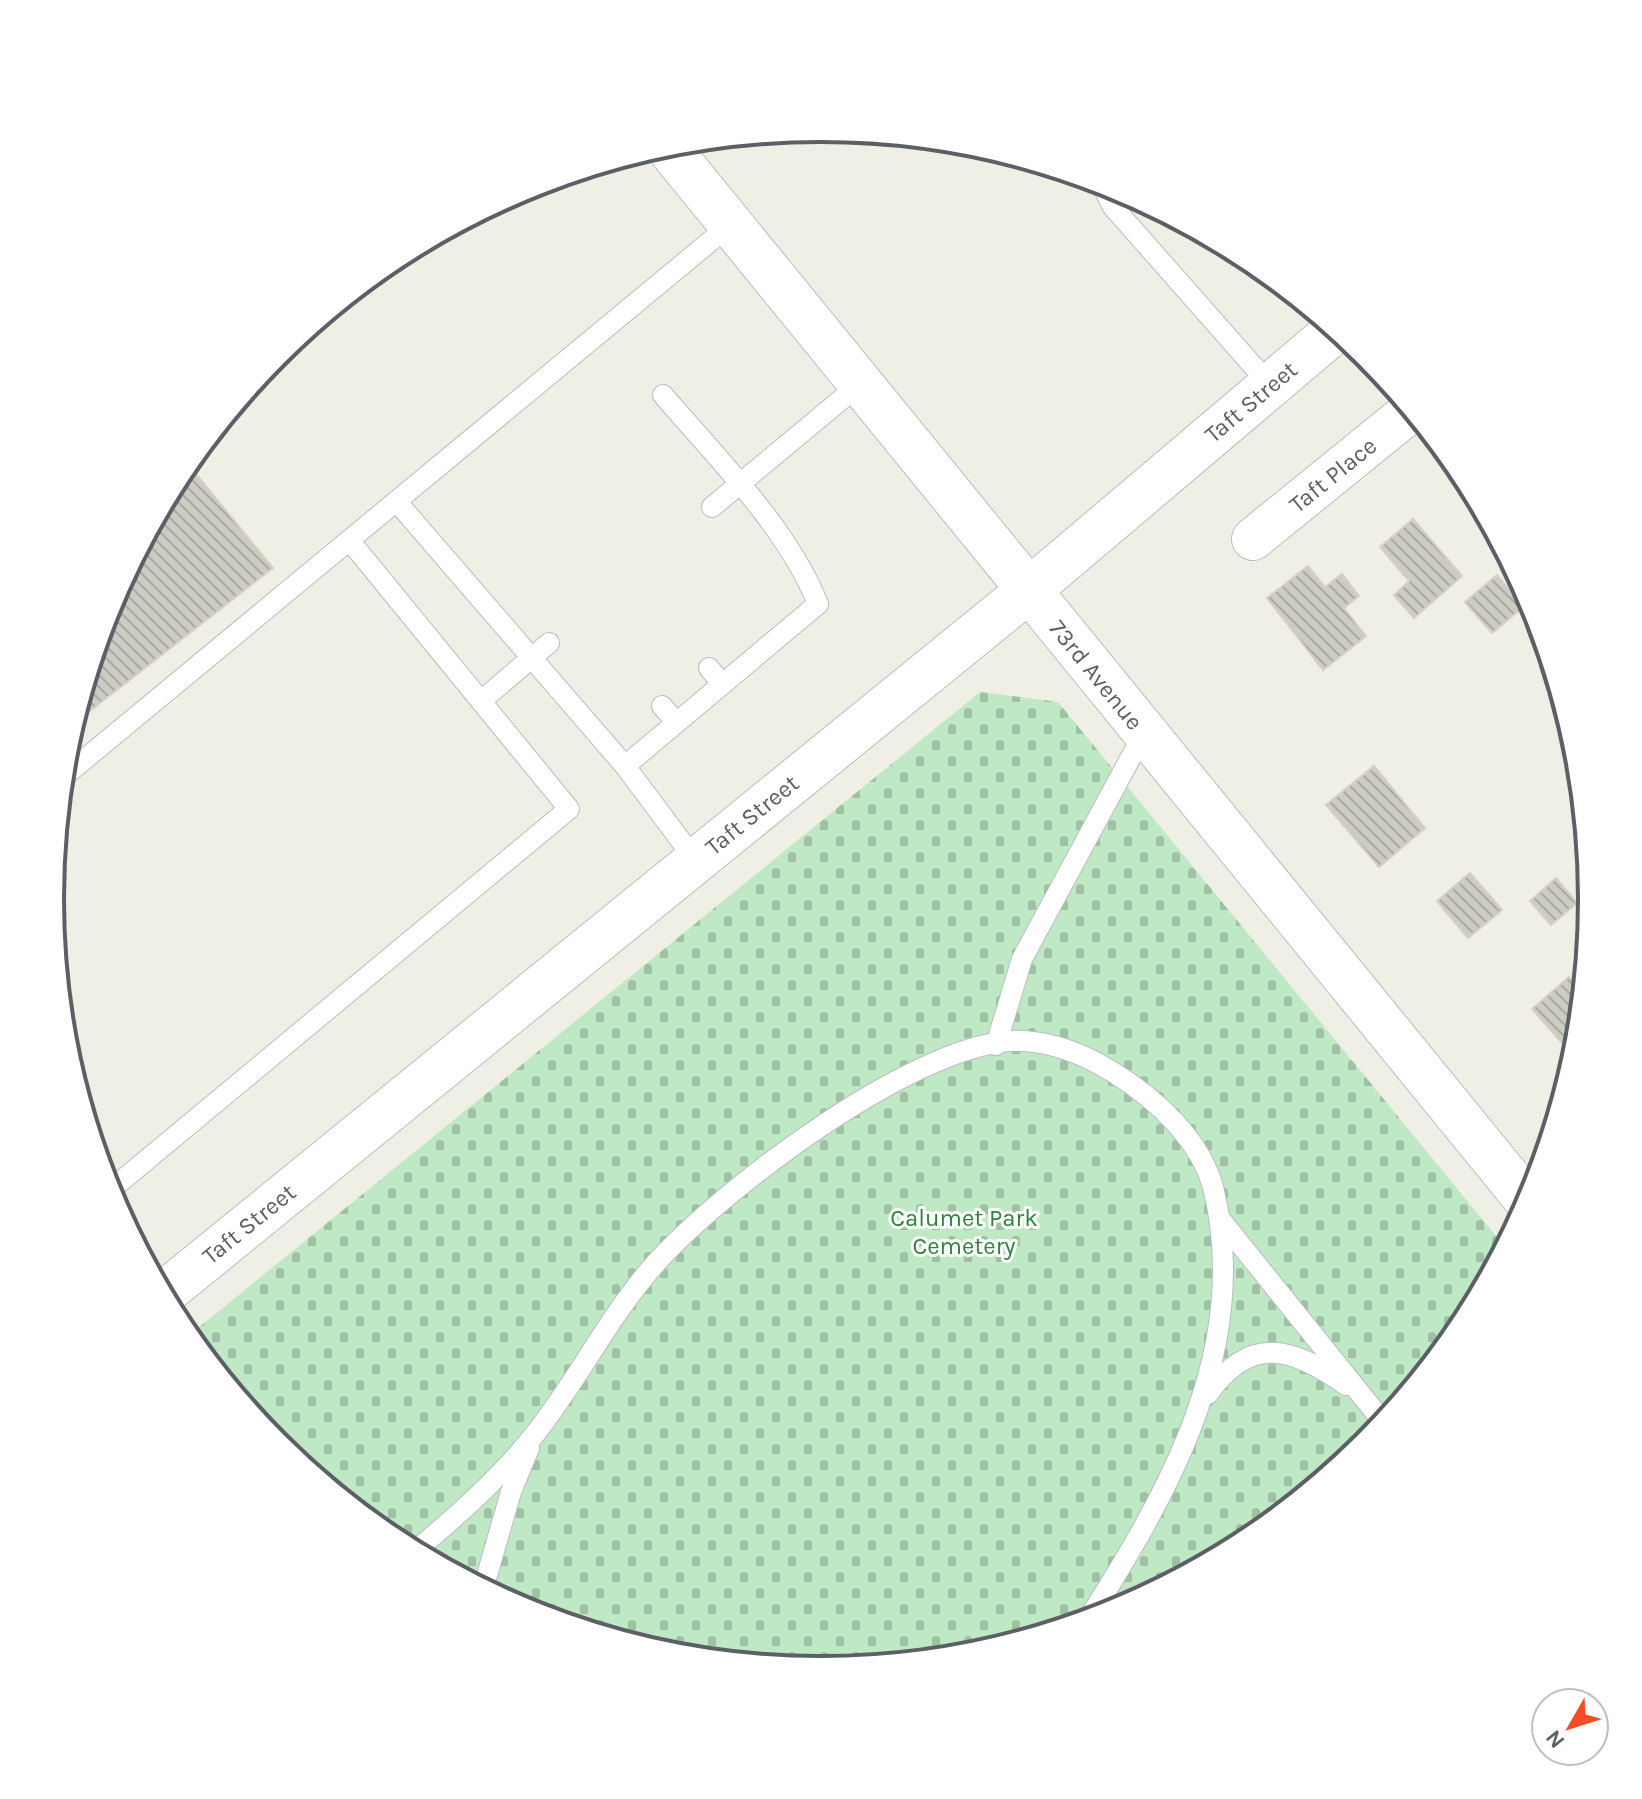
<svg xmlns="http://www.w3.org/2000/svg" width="1642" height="1799" viewBox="0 0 1642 1799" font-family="Karla,sans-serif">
  <defs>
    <pattern id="cemetery-stones" width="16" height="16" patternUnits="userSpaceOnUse" patternTransform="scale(2)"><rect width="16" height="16" fill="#bfe9c4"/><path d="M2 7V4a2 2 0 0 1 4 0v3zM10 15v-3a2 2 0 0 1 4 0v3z" fill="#9ec0a3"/></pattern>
    <pattern id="building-back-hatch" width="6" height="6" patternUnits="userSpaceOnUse" patternTransform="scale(2)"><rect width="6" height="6" fill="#cdccc3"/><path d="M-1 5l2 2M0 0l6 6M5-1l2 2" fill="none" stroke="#aaa9a2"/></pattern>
  </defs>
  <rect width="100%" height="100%" fill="#f0efe5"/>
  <path fill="url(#cemetery-stones)" d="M980,692L1058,702L1505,1247L1462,1328L1366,1445L1249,1541L1116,1612L971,1656L821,1670L670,1656L526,1612L392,1540L276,1444L187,1337Z"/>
  <g fill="url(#building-back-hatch)" stroke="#d5d1c2" stroke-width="2">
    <path d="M1452,459L1462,472L1499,541L1442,466Z"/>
    <path d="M187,463L273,568L72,725L109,604Z"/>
    <path d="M1413,519L1462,576L1414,618L1394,595L1409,581L1380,547Z"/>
    <path d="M1308,566L1325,587L1342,574L1359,596L1344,608L1366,636L1323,670L1267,598Z"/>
    <path d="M1516,571L1533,605L1534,606L1509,577Z"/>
    <path d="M1497,575L1523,607L1492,633L1465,602Z"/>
    <path d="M1374,766L1425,828L1379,867L1326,805Z"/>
    <path d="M1470,873L1502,910L1468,938L1437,901Z"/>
    <path d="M1556,878L1577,903L1551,925L1530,901Z"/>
    <path d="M1569,977L1583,993L1579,1034L1565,1046L1532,1009Z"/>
  </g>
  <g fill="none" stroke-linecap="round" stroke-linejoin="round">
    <g stroke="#b9bcc1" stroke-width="22">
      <g id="service">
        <path d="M1101,183L1113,207L1270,385"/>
        <path d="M663,395C716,457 788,528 818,604L625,766L696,861"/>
        <path d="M397,502L625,766"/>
        <path d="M712,507L860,384"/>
        <path d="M709,668L722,684"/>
        <path d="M481,701L549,643"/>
        <path d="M662,706L676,722"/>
        <path d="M62,778L730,225"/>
        <path d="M996,1045L1022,959L1144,733"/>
        <path d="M108,1192L569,809L350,541"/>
        <path d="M1220,1219L1384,1423"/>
        <path d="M1208,1394C1250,1334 1292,1347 1346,1385"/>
        <path d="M414,1552C457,1516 500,1478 535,1434C578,1380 609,1316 655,1264C721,1190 924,1035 1024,1041C1055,1043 1085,1055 1111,1071C1154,1097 1202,1140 1214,1191C1251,1349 1169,1492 1087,1621"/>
        <path d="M483,1589L511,1492L529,1448"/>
      </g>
    </g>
    <g stroke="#b9bcc1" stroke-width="44">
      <path id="minor" d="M1253,539L1412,410"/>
    </g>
    <g stroke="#b9bcc1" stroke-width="46">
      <path id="tertiary" d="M666,145L1529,1203"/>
    </g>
    <g stroke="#babdc3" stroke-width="46">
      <path id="secondary" d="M162,1295L1028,591L1336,330"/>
    </g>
    <use href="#service" stroke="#fff" stroke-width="20"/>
    <use href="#minor" stroke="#fff" stroke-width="42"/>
    <use href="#tertiary" stroke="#fff" stroke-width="44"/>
    <use href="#secondary" stroke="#fff" stroke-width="44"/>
  </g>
  <g text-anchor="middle" stroke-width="6" stroke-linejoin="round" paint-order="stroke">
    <g font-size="24" fill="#5c6066" stroke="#fff">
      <text transform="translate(1251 402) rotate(-40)" y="8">Taft Street</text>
      <text transform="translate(1333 475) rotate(-39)" y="8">Taft Place</text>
      <text transform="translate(1096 675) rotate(51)" y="8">73rd Avenue</text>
      <text transform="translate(752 815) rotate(-39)" y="8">Taft Street</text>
      <text transform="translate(249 1224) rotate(-39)" y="8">Taft Street</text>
    </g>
    <g font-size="24" fill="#2f833b" stroke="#fff">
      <text x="964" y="1226">Calumet Park<tspan x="964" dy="28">Cemetery</tspan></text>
    </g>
  </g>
  <path d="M0 0H1642V1799H0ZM64 899a757 757 0 1 1 1514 0a757 757 0 1 1-1514 0Z" fill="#fff" fill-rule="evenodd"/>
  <path fill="none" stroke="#5c6066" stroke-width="4" d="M64 899a757 757 0 1 1 1514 0a757 757 0 1 1-1514 0Z"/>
  <g transform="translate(1570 1727) rotate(231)"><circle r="38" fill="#ffffff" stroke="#bebfc2" stroke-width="2"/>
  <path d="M0-6L14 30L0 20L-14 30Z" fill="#f54c26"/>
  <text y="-12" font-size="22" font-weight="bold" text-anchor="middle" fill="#5c6066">N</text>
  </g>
</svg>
